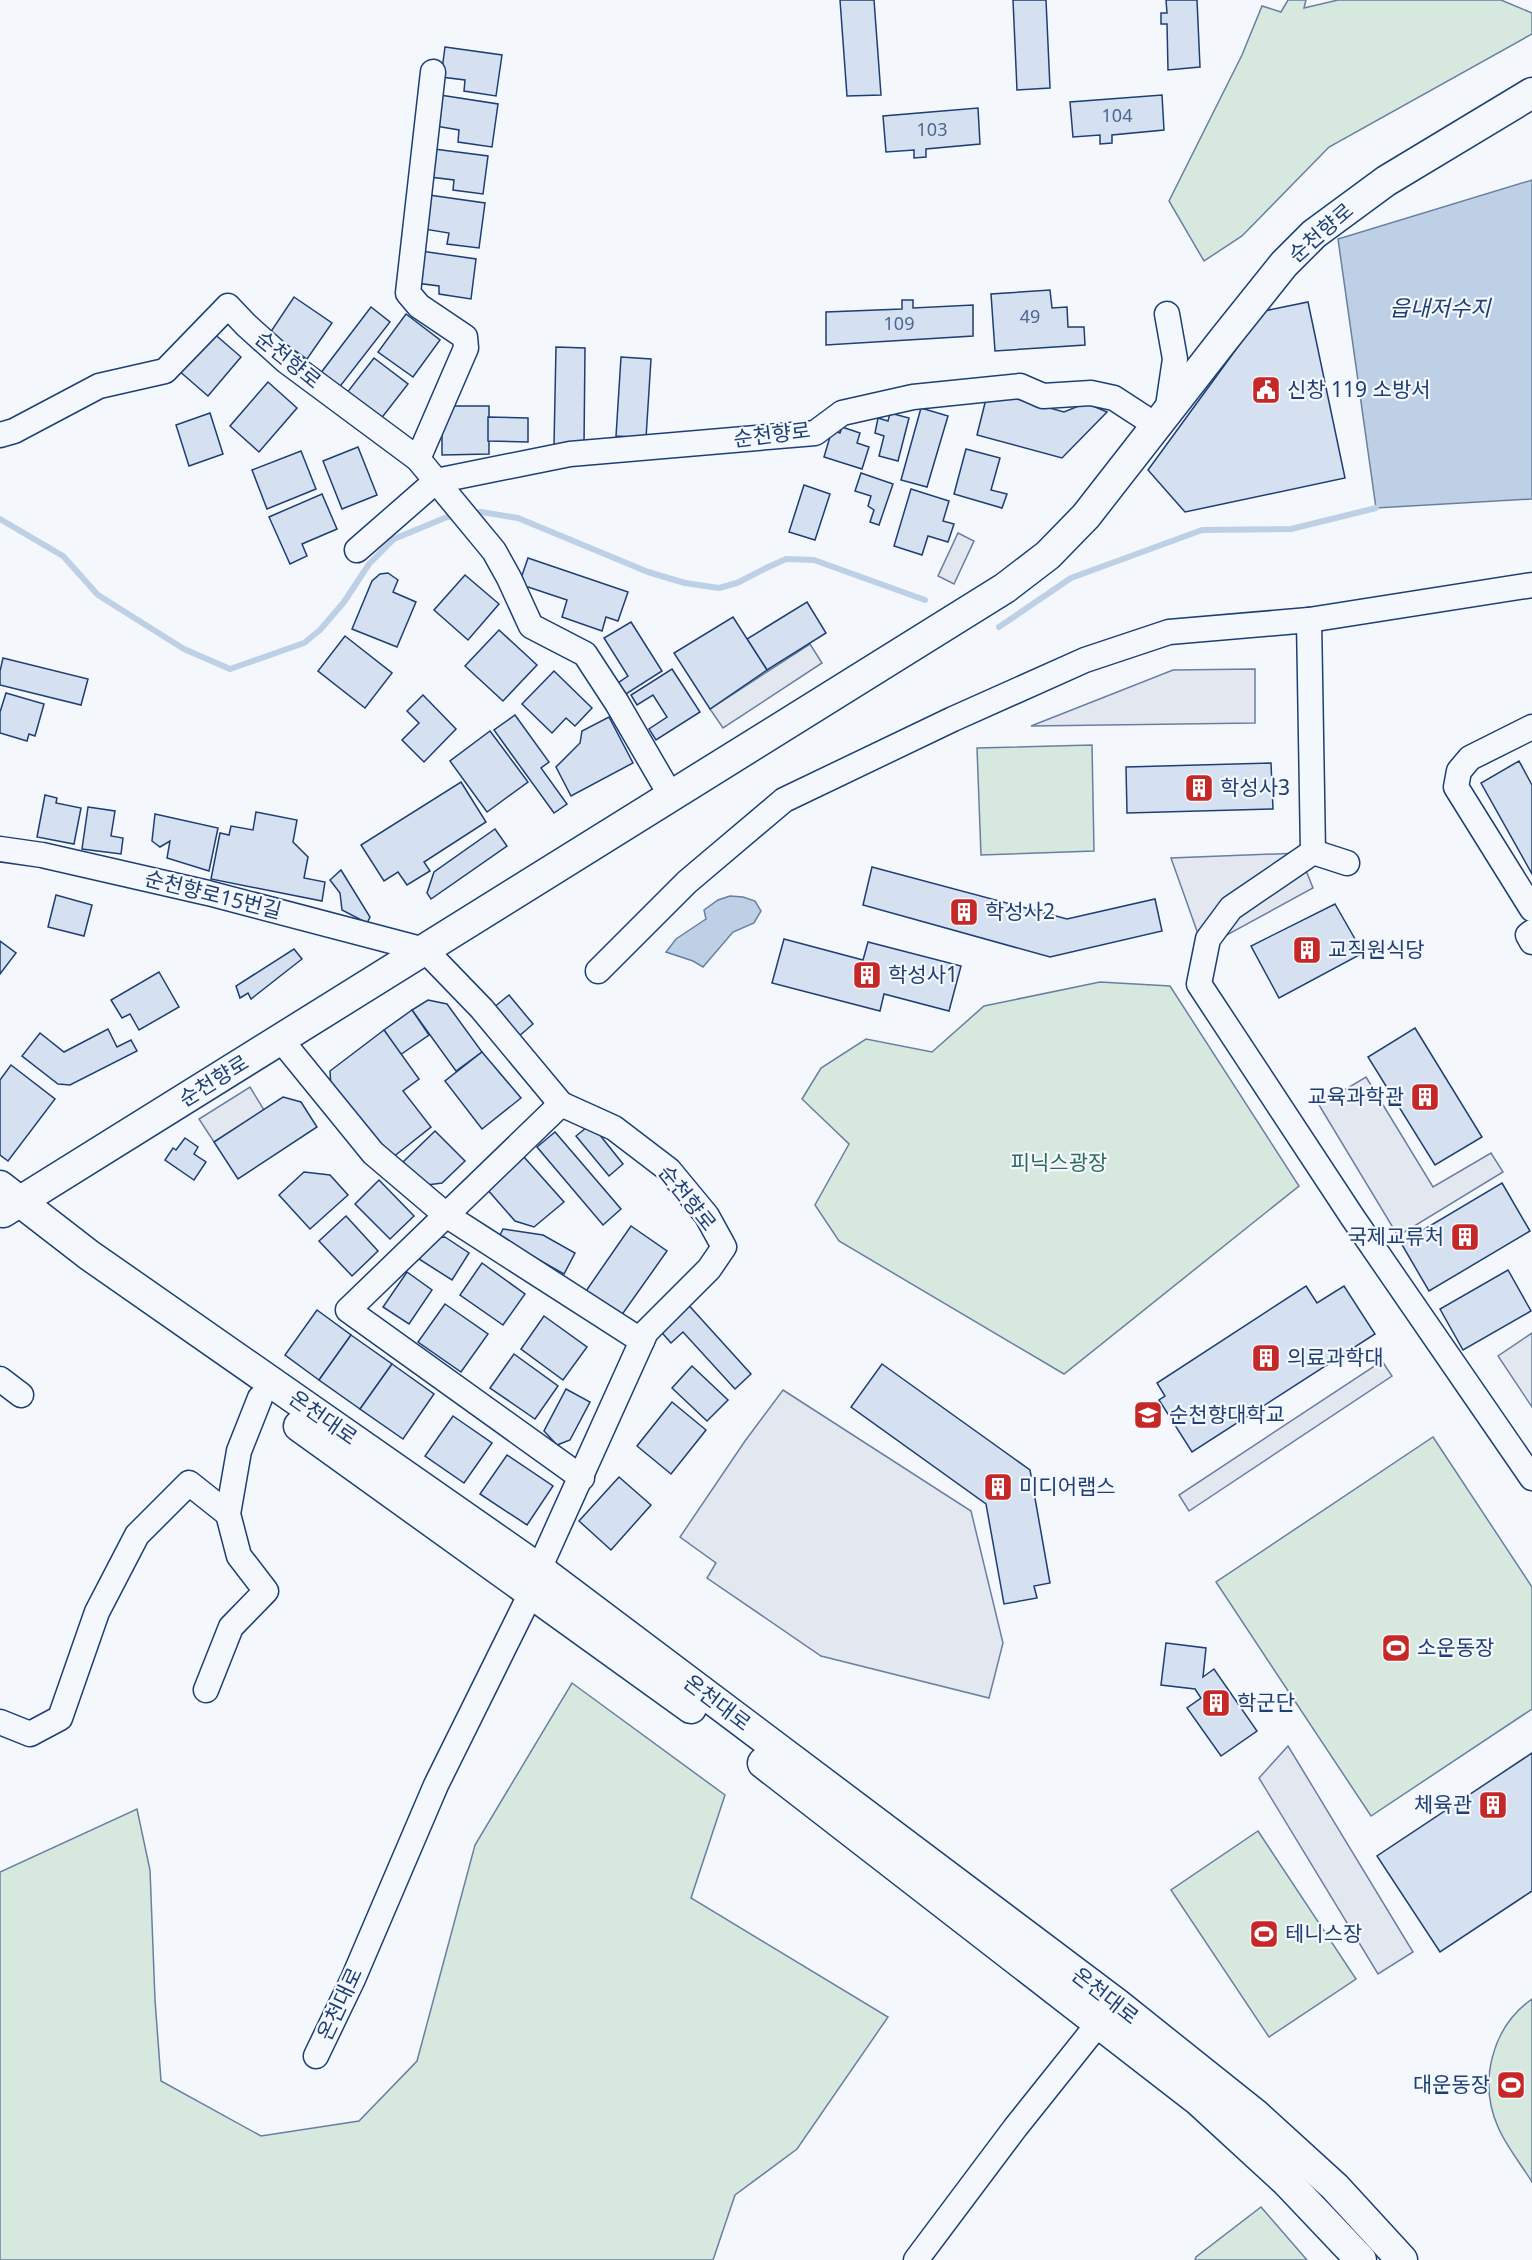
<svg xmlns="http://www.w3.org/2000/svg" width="1532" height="2260" viewBox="0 0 1532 2260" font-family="'Noto Sans','Noto Sans KR',sans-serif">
  <rect width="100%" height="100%" fill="#f4f7fb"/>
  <g fill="#d7e8df" stroke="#687fa3" stroke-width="1.5">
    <path d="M1288,0H1306L1304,8L1338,0H1501L1532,13V34L1329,147L1242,236L1204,261L1169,201L1242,55L1262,6L1281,12Z"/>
    <path d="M1092,745L1094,851L981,855L977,748Z"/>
    <path d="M1100,982L1170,986L1299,1186L1064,1374L839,1241L815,1205L849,1144L802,1099L821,1068L866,1039L932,1052L984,1006Z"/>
    <path d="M1433,1437L1532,1587V1709L1371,1816L1216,1582Z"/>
    <path d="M572,1683L725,1795L691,1898L888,2017L797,2149L735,2195L713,2260H0V1872L137,1809L150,1870L155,2000L161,2081L261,2136L359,2121L417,2061L475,1845Z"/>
    <path d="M1258,1831L1356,1979L1269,2037L1171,1890Z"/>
    <path d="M1532,1999V2182C1521,2164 1506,2146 1498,2127C1478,2082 1492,2027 1532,1999Z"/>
    <path d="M1261,2207L1307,2260H1195L1196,2257Z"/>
  </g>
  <g fill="#e3e8f0" stroke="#687fa3" stroke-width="1.5">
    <path d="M958,533L974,541L954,584L938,576Z"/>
    <path d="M810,644L822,663L723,728L710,709Z"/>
    <path d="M1255,669V723L1031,726L1173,670Z"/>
    <path d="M1299,853L1313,888L1203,948L1171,858Z"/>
    <path d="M1366,1077L1433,1187L1491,1153L1503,1172L1398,1236L1319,1105Z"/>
    <path d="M250,1087L264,1110L214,1142L199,1119Z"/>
    <path d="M1532,1333V1407L1498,1356Z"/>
    <path d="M1382,1361L1392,1376L1189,1511L1179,1495Z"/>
    <path d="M783,1390L971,1511L1003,1643L989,1698L821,1656L707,1578L716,1563L680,1537L745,1441Z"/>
    <path d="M1288,1746L1413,1952L1378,1974L1259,1778Z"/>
  </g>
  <g fill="#bed0e5" stroke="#687fa3" stroke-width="1.5">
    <path d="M1532,180V499L1376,508L1338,239Z"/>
    <path d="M730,896L743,897L755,901L761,911L754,923L733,932L703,967L693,961L666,952L676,939L706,919L704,910L718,900Z"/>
  </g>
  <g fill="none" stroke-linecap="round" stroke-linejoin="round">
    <g stroke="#bed0e5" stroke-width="6">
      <path d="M470,514L481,512L518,518L648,572L685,583L719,588L737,583L766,568L786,559L814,560L925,600"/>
      <path d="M0,519L63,556L98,595L184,649L230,669L304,643L320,630L344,602L369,564L394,539L447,517L457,516"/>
      <path d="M999,627L1071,578L1202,530L1291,529L1376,508"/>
    </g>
  </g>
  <g fill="#d5e0f0" stroke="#1d3f73" stroke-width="1.5">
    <path d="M840,0H874L881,95L847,96Z"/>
    <path d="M1013,0H1046L1050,88L1017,90Z"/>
    <path d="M1166,0H1197L1200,67L1168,70L1167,24H1161V13H1167Z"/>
    <path d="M445,47L502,55L496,96L464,91L465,80L441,77Z"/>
    <path d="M440,95L498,104L492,147L458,142L459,130L435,126Z"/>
    <path d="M1162,95L1164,130L1112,135V143L1100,144V135L1073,137L1070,102Z"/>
    <path d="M978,108L980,144L926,149V157L914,158V150L886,152L883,116Z"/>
    <path d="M434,149L488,156L483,194L453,190L454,180L430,177Z"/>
    <path d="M429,195L485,203L479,248L447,244L449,233L424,229Z"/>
    <path d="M421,251L476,259L471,299L439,294V286L416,283Z"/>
    <path d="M1050,290L1052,308L1067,307L1068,327H1084L1085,345L995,351L991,294Z"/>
    <path d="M294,297L332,323L307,359L270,333Z"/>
    <path d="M902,300H913V308L973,305V336L826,345V312L902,309Z"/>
    <path d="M1308,302L1345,478L1185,512L1148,470L1264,311Z"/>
    <path d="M371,307L390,322L338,389L320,374Z"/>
    <path d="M406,314L440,340L413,377L378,352Z"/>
    <path d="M211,331L241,357L208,396L178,370Z"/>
    <path d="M556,347L585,348L584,446L554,445Z"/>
    <path d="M621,357L651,359L646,438L616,436Z"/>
    <path d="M374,358L408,384L380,420L346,394Z"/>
    <path d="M268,382L297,408L259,452L230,426Z"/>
    <path d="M988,391L1064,412L1086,403L1107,412L1062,458L977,435Z"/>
    <path d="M442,406H489V454L442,455Z"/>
    <path d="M921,408L948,416L927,487L901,480Z"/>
    <path d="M210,413L223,454L189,466L176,425Z"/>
    <path d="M890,413L909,418L898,461L879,456L884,436L875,433L878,418L888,421Z"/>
    <path d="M488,417L528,418V442L488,441Z"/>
    <path d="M842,427L860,433L857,443L869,447L862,469L824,457L832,430L840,433Z"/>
    <path d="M358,447L377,495L342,509L323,461Z"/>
    <path d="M966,449L1000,458L991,490L1007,494L1002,508L954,494Z"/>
    <path d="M301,451L316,489L267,509L252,470Z"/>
    <path d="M861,473L893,484L879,525L870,522L874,510L868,506L871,496L855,491Z"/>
    <path d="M804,485L830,494L815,540L789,532Z"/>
    <path d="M911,489L949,501L943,521L954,524L948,542L928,536L922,555L894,546Z"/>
    <path d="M322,494L337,529L302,544L307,556L290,564L269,517Z"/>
    <path d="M528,558L628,592L618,621L606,617L602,631L562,617L567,600L519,584Z"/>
    <path d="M388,573L398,580L393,592L416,602L397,647L352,629L372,581L380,574Z"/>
    <path d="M465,575L499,604L468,640L434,610Z"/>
    <path d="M807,602L826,633L767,670L747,639Z"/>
    <path d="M733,617L767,670L710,709L674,653Z"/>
    <path d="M631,622L662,671L626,694L618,683L628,676L604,638Z"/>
    <path d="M499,630L537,665L503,701L465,666Z"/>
    <path d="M345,636L392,673L365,708L318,671Z"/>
    <path d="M3,658L88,679L81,705L0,685V671Z"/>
    <path d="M672,669L700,712L656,740L649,729L667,717L653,695L637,705L631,695Z"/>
    <path d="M554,671L592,708L575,726L566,718L552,733L522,704Z"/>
    <path d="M6,693L44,704L35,736L29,734L27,741L0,733V712Z"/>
    <path d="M423,695L456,729L424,762L402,740L419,723L407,711Z"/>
    <path d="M515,715L549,762L541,768L567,804L554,813L494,730Z"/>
    <path d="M609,717L633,763L571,796L556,767L580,743L582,731Z"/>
    <path d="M490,731L528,782L487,812L450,761Z"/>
    <path d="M1519,761L1532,785V874L1481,783Z"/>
    <path d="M1271,763L1273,809L1127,813L1126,767Z"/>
    <path d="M461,782L486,822L424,862L430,871L407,885L398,872L384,881L361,845Z"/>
    <path d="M45,795L57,798L56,803L81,808L74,844L37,837Z"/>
    <path d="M88,807L115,811L111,836L123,838L121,854L82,849Z"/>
    <path d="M256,812L297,820L293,842L308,857L304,878L325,882L322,901L211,879L220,833L229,835L231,826L253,830Z"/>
    <path d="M155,814L218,828L209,871L167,858L170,841L160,847L152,841Z"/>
    <path d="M495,829L507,846L431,899L427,893L434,872Z"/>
    <path d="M872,867L1067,919L1155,899L1162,931L1050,957L863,905Z"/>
    <path d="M341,870L370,917L367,923L342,910L340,893L330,880Z"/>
    <path d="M56,895L92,905L84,936L48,927Z"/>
    <path d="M1335,904L1363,953L1279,998L1251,946Z"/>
    <path d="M784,939L863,960L868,942L961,966L949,1011L884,994L880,1011L772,983Z"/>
    <path d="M0,941L16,953L0,974Z"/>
    <path d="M294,949L302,959L251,999L248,993L240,998L236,986Z"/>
    <path d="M159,972L179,1007L139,1030L130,1014L122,1018L111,1000Z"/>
    <path d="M509,995L533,1024L518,1037L493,1008Z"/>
    <path d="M428,1000L447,1004L482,1052L456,1071L412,1010Z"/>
    <path d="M412,1010L429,1035L400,1055L384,1030Z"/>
    <path d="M1415,1028L1482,1137L1435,1165L1368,1057Z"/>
    <path d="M108,1029L117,1047L131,1040L137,1051L70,1085L58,1084L22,1056L40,1033L64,1052Z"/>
    <path d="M384,1030L419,1079L403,1091L431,1127L388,1161L331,1088L330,1071Z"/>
    <path d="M482,1052L521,1098L482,1129L445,1081Z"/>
    <path d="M11,1065L55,1099L8,1161L0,1155V1080Z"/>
    <path d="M283,1097L301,1102L317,1127L238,1179L214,1142Z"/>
    <path d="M591,1124L623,1164L609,1176L576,1136Z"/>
    <path d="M435,1131L465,1161L442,1183L427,1185L403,1162Z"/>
    <path d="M555,1132L621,1209L603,1225L537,1147Z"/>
    <path d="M185,1138L198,1147L194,1154L206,1162L194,1180L165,1160L173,1148L176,1150Z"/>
    <path d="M524,1157L564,1202L534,1227L515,1221L487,1189Z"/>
    <path d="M304,1172L330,1175L348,1195L310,1229L279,1195Z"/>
    <path d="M379,1180L414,1216L390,1239L355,1204Z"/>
    <path d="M1502,1183L1530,1231L1429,1291L1401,1243Z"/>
    <path d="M346,1216L378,1251L352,1276L319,1241Z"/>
    <path d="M631,1226L667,1251L621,1316L586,1291Z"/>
    <path d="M503,1229L543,1235L575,1253L564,1274L499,1237Z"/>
    <path d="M445,1237L469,1253L452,1280L419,1259L434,1238Z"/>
    <path d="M482,1263L525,1294L503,1325L460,1295Z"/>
    <path d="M1508,1270L1531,1311L1463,1350L1440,1309Z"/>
    <path d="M407,1272L432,1290L409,1324L383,1307Z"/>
    <path d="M1306,1286L1317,1303L1344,1286L1375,1334L1192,1452L1159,1400L1165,1396L1157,1383Z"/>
    <path d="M684,1300L751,1374L735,1389L683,1332L671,1343L656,1326Z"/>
    <path d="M445,1304L488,1334L461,1372L418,1342Z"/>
    <path d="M317,1310L351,1335L319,1380L285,1355Z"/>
    <path d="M544,1316L587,1347L563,1380L521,1349Z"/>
    <path d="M351,1335L392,1364L360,1409L319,1380Z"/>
    <path d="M514,1354L558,1386L535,1419L490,1388Z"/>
    <path d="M392,1364L434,1394L403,1439L360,1409Z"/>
    <path d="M882,1364L1030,1470L1050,1583L1034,1586L1037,1598L1004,1604L986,1504L851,1407Z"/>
    <path d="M692,1366L728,1400L707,1421L672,1388Z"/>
    <path d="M566,1389L590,1402L570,1440L557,1445L544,1431Z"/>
    <path d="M672,1402L706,1430L671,1474L637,1446Z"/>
    <path d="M453,1416L492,1443L464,1483L425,1456Z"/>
    <path d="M507,1455L553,1486L527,1525L480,1494Z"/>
    <path d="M619,1477L651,1505L611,1550L579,1521Z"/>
    <path d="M1166,1643L1206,1648L1203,1677L1214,1669L1257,1731L1221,1756L1187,1708L1201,1698L1195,1689L1161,1685Z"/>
    <path d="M1532,1753V1891L1440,1952L1377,1856Z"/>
  </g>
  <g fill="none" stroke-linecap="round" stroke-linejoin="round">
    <g stroke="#1d3f73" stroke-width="27">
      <g id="minor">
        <path d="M1167,314L1175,359L1167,413"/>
        <path d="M0,435L14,431L99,386L165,371L228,306L246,325L286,361L418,459L494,551L509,578L531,626L585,654L617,703L671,796"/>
        <path d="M418,459L466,348L465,337L419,306L408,293L433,72"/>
        <path d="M357,550L436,481L570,454L815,433L842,413L913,397L1020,386L1043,396L1091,393L1114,398L1157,426"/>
        <path d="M1309,620L1313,852"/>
        <path d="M1532,727L1470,758L1459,771L1456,787L1532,909"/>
        <path d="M0,849L42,855L208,893L425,950L482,1009L561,1104L614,1128L669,1170L707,1216L724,1247L709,1269L646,1332L539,1569"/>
        <path d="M1347,863L1313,852L1231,908L1208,939L1199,984L1353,1218L1532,1478"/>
        <path d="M1532,932L1528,935L1532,942"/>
        <path d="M598,971L687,882L784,800L953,719L1085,660L1169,632L1309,620L1532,585"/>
        <path d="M281,1040L373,1153L446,1215L642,1341"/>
        <path d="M561,1104L348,1310L582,1478"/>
        <path d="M0,1379L21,1395"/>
        <path d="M206,1690L231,1627L266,1591L239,1556L228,1514L239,1451L260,1398"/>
        <path d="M0,1722L30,1734L60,1718L97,1612L137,1535L189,1483L228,1514"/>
        <path d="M316,2056L353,1979L436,1785L531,1593"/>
        <path d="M916,2260L1015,2128L1098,2024"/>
      </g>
    </g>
    <g stroke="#1d3f73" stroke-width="33">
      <g id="major">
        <path d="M0,1186L89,1255L539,1569L1117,2004L1256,2115L1335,2187L1402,2260"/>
        <path d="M3,1212L1005,588L1048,555L1086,516L1224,339L1284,264L1314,234L1386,181L1532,93"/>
        <path d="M299,1426L691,1708"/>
        <path d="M763,1763L1199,2101L1286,2181L1361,2260"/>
      </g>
    </g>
    <use href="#minor" stroke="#f4f7fb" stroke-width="24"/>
    <use href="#major" stroke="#f4f7fb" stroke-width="30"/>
  </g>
  <defs>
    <g id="civic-square" transform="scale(1.5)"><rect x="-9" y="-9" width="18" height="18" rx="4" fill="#c62828" stroke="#f4f7fb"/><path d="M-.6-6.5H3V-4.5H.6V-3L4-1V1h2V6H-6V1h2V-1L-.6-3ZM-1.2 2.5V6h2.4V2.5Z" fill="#fff"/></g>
    <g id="building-square" transform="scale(1.5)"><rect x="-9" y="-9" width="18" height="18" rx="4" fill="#c62828" stroke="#f4f7fb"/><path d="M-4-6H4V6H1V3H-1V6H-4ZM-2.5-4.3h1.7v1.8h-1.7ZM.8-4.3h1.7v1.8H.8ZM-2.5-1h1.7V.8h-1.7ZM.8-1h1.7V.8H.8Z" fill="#fff"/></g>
    <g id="university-square" transform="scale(1.5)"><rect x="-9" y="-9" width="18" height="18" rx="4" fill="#c62828" stroke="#f4f7fb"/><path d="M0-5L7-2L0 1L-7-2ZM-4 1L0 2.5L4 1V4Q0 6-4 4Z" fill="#fff"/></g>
    <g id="stadium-square" transform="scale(1.5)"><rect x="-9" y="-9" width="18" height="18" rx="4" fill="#c62828" stroke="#f4f7fb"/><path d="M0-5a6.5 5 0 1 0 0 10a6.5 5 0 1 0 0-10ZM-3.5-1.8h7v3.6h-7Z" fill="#fff"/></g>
  </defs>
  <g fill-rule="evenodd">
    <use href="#civic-square" x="1266" y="390"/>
    <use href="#building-square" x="1199" y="788"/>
    <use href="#building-square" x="964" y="912"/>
    <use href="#building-square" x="1307" y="950"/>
    <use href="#building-square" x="867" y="975"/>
    <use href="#building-square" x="1425" y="1097"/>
    <use href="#building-square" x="1465" y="1237"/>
    <use href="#building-square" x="1266" y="1358"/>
    <use href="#university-square" x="1148" y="1415"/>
    <use href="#building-square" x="998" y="1487"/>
    <use href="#stadium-square" x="1396" y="1648"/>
    <use href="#building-square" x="1216" y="1703"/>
    <use href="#building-square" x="1493" y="1805"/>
    <use href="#stadium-square" x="1264" y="1934"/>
    <use href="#stadium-square" x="1511" y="2085"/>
  </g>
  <g text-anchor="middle" stroke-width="4.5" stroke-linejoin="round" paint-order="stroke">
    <g font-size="18" fill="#4b6792">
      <text x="1117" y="122">104</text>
      <text x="932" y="136">103</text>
      <text x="1030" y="323">49</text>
      <text x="899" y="330">109</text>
    </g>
    <g font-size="21" fill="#1d3f73" stroke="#f4f7fb">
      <text transform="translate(1321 233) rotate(-41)" y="7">순천향로</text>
      <text transform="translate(288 360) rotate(39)" y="7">순천향로</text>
      <text transform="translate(772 435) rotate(-7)" y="7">순천향로</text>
      <text transform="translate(213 895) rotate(14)" y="7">순천향로15번길</text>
      <text transform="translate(214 1081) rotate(-32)" y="7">순천향로</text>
      <text transform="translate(687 1198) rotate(51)" y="7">순천향로</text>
      <text transform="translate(323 1418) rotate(35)" y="7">온천대로</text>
      <text transform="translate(717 1703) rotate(37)" y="7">온천대로</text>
      <text transform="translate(1105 1996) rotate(38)" y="7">온천대로</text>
      <text transform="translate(340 2004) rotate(-65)" y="7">온천대로</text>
    </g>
    <g font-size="21" fill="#1d3f73" stroke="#f4f7fb" text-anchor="start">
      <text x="1287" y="397">신창 119 소방서</text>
      <text x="1220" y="795">학성사3</text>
      <text x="985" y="919">학성사2</text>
      <text x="1328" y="957">교직원식당</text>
      <text x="888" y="982">학성사1</text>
      <text x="1404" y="1104" text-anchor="end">교육과학관</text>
      <text x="1444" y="1244" text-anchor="end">국제교류처</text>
      <text x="1287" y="1365">의료과학대</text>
      <text x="1169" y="1422">순천향대학교</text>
      <text x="1019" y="1494">미디어랩스</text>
      <text x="1417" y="1655">소운동장</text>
      <text x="1237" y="1710">학군단</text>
      <text x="1472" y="1812" text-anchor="end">체육관</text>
      <text x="1285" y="1941">테니스장</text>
      <text x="1490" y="2092" text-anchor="end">대운동장</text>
    </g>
    <g font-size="21" fill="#2c6c60" stroke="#f4f7fb">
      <text x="1059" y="1170">피닉스광장</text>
    </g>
    <g font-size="22" font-style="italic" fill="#1d3f73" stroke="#f4f7fb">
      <text x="1440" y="316">읍내저수지</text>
    </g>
  </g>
</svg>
